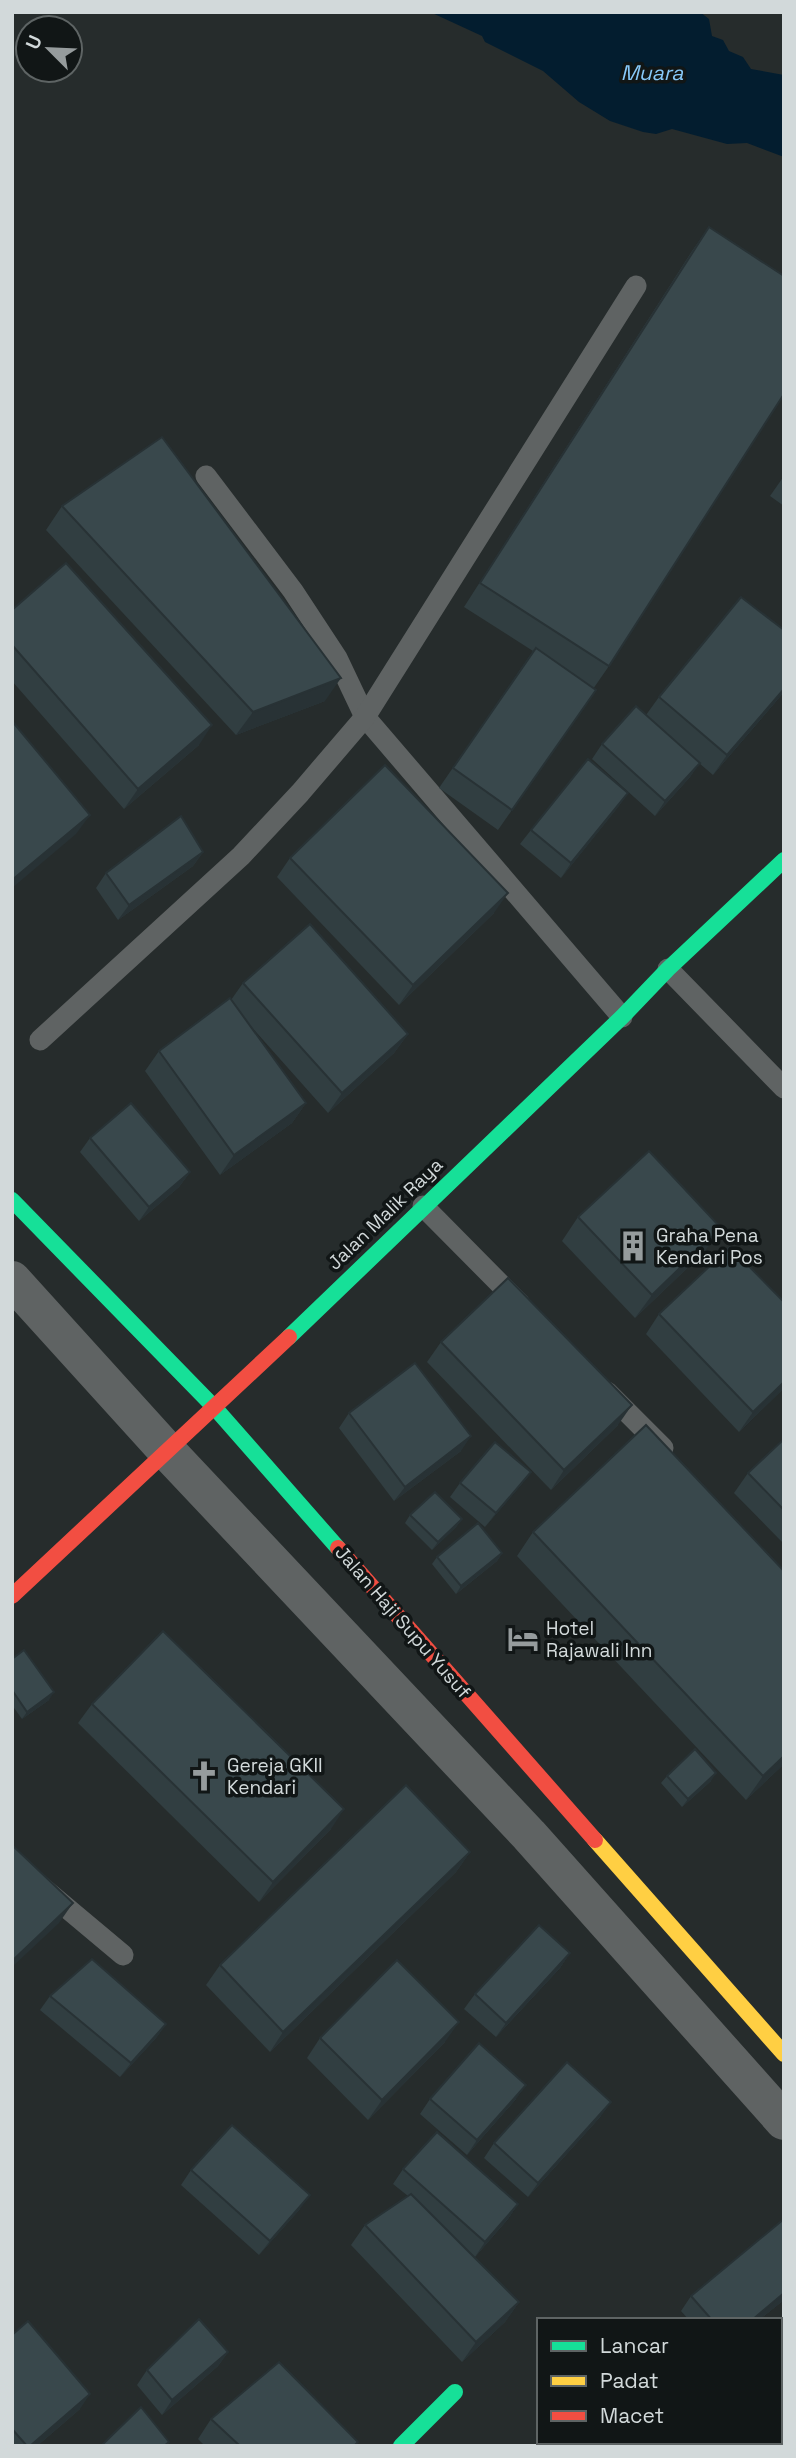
<svg xmlns="http://www.w3.org/2000/svg" width="796" height="2458" font-family="'Space Grotesk',sans-serif">
<style>
.water{fill:#031d2f}
.lines{fill:none;stroke-linecap:round;stroke-linejoin:round}
.lane{stroke:#5f6363;stroke-width:21}
.street{stroke:#5f6363;stroke-width:38}
.fast{stroke:#16e098;stroke-width:16}
.slow{stroke:#ffcf43;stroke-width:16}
.jam{stroke:#f24e42;stroke-width:16}
.wall{fill:#313e41}
.shaded-wall{fill:#283235}
.building{fill:#39484c;stroke:#283235;stroke-width:2}
.labels{text-anchor:middle;dominant-baseline:central;stroke-width:7;stroke-linejoin:round;paint-order:stroke}
.street-label{font-size:19px;fill:#d2d9da;stroke:#111616}
.poi-label{font-size:19px;fill:#d2d9da;stroke:#111616;text-anchor:start}
.water-label{font-size:21px;font-style:italic;fill:#87c8f8;stroke:#111616}
</style>
<rect width="100%" height="100%" fill="#262c2c"/>
<!-- water -->
<path class="water" d="M430,12H700L709,19L712,36L723,40L729,51L743,57L751,69L784,75V157L747,143L727,144L672,129L656,134L643,132L610,121L579,102L543,71L485,42L482,36Z"/>
<g class="lines">
<!-- lane -->
<g class="lane">
<path d="M206,476L293,591L337,658L365,717L622,1017"/>
<path d="M668,969L784,1088"/>
<path d="M40,1040L241,856L300,793L365,717L636,286"/>
<path d="M423,1206L520,1304"/>
<path d="M607,1392L663,1448"/>
<path d="M12,1862L123,1955"/>
</g>
<!-- street -->
<path class="street" d="M12,1280L167,1451L529,1835L784,2121"/>
<!-- fast -->
<g class="fast">
<path d="M12,1200L215,1408L338,1548"/>
<path d="M289,1337L622,1017L668,969L784,860"/>
<path d="M401,2446L455,2392"/>
</g>
<!-- slow -->
<path class="slow" d="M595,1840L784,2054"/>
<!-- jam -->
<g class="jam">
<path d="M338,1548L595,1840"/>
<path d="M12,1596L289,1337"/>
</g>
</g>
<!-- wall -->
<g class="wall">
<path d="M709,227L609,666L593,689L596,690L498,830L439,788L533,651L464,607L692,251Z"/>
<path d="M784,476V506L770,496Z"/>
<path d="M62,506L325,701L236,735L46,530Z"/>
<path d="M12,610L199,745L124,809L12,681Z"/>
<path d="M784,630V692L713,775L699,763L690,777L655,816L592,759L602,744L646,715L659,697Z"/>
<path d="M628,793L618,807L561,878L520,844L531,830Z"/>
<path d="M203,852L193,866L118,920L96,888L106,873Z"/>
<path d="M290,858L494,913L399,1005L277,877Z"/>
<path d="M243,983L408,1034L394,1053L328,1113L248,1023L306,1103L292,1123L220,1175L145,1071L159,1051L231,1000Z"/>
<path d="M90,1138L190,1172L179,1187L139,1221L80,1152Z"/>
<path d="M578,1217L705,1251L635,1318L562,1241Z"/>
<path d="M784,1302V1388L739,1432L646,1334L659,1314Z"/>
<path d="M441,1342L618,1425L551,1490L427,1362Z"/>
<path d="M349,1413L461,1451L394,1501L339,1428Z"/>
<path d="M784,1439V1544L734,1493L748,1473Z"/>
<path d="M531,1472L520,1486L485,1527L450,1497L460,1483Z"/>
<path d="M410,1515L462,1519L456,1527L432,1550L405,1523Z"/>
<path d="M533,1532L784,1571V1764L746,1800L517,1556Z"/>
<path d="M502,1553L497,1561L456,1594L432,1564L437,1557Z"/>
<path d="M12,1659L49,1700L22,1719L12,1705Z"/>
<path d="M92,1704L331,1829L259,1902L78,1723Z"/>
<path d="M667,1776L711,1781L682,1807L661,1783Z"/>
<path d="M470,1852L456,1872L270,2052L206,1985L220,1965Z"/>
<path d="M570,1953L560,1968L496,2037L464,2009L475,1994Z"/>
<path d="M50,1996L166,2024L156,2038L120,2077L40,2010Z"/>
<path d="M320,2038L445,2042L368,2120L307,2058Z"/>
<path d="M430,2099H516L467,2155L420,2114Z"/>
<path d="M601,2116L528,2197L484,2158L494,2143Z"/>
<path d="M403,2169L518,2204L508,2219L475,2257L459,2242L519,2302L505,2322L462,2362L351,2245L365,2225L408,2196L393,2184Z"/>
<path d="M191,2170L300,2209L259,2255L181,2185Z"/>
<path d="M784,2219V2300L759,2320H689L681,2311L691,2296Z"/>
<path d="M12,2335L80,2409L37,2446H12Z"/>
<path d="M228,2352L218,2366L162,2415L137,2385L147,2370Z"/>
<path d="M211,2419L355,2446H205L198,2439Z"/>
</g>
<!-- shaded-wall -->
<g class="shaded-wall">
<path d="M341,678L325,701L236,735L253,712Z"/>
<path d="M784,689V692L713,775L727,755Z"/>
<path d="M212,725L199,745L124,809L138,789Z"/>
<path d="M700,763L690,777L655,816L665,801Z"/>
<path d="M628,793L618,807L561,878L571,863Z"/>
<path d="M90,815L76,834L12,888V880Z"/>
<path d="M203,852L193,866L118,920L129,905Z"/>
<path d="M508,893L494,913L399,1005L413,985Z"/>
<path d="M408,1034L394,1053L328,1113L342,1093Z"/>
<path d="M306,1103L292,1123L220,1175L234,1155Z"/>
<path d="M190,1172L179,1187L139,1221L149,1207Z"/>
<path d="M721,1228L705,1251L635,1318L652,1295Z"/>
<path d="M784,1382V1388L739,1432L753,1412Z"/>
<path d="M632,1405L618,1425L551,1490L564,1470Z"/>
<path d="M471,1436L461,1451L394,1501L405,1487Z"/>
<path d="M531,1472L520,1486L485,1527L496,1513Z"/>
<path d="M462,1519L456,1527L432,1550L438,1542Z"/>
<path d="M502,1553L497,1561L456,1594L461,1586Z"/>
<path d="M54,1692L49,1700L22,1719L27,1712Z"/>
<path d="M784,1756V1764L746,1800L763,1776Z"/>
<path d="M716,1773L711,1781L682,1807L688,1799Z"/>
<path d="M344,1809L331,1829L259,1902L273,1882Z"/>
<path d="M470,1852L456,1872L270,2052L283,2032Z"/>
<path d="M73,1903L59,1923L12,1967V1961Z"/>
<path d="M570,1953L560,1968L496,2037L506,2023Z"/>
<path d="M459,2022L445,2042L368,2120L382,2100Z"/>
<path d="M166,2024L156,2038L120,2077L131,2063Z"/>
<path d="M526,2085L516,2099L467,2155L477,2140Z"/>
<path d="M611,2102L601,2116L528,2197L538,2183Z"/>
<path d="M310,2195L300,2209L259,2255L270,2241Z"/>
<path d="M518,2204L508,2219L475,2257L485,2242Z"/>
<path d="M784,2293V2300L759,2320H752Z"/>
<path d="M519,2302L505,2322L462,2362L476,2342Z"/>
<path d="M228,2352L218,2366L162,2415L172,2400Z"/>
<path d="M784,2373V2379L780,2382V2376Z"/>
<path d="M90,2394L80,2409L37,2446H30Z"/>
</g>
<!-- building -->
<g class="building">
<path d="M709,227L784,276V394L609,666L480,583Z"/>
<path d="M162,437L341,678L253,712L62,506Z"/>
<path d="M66,563L212,725L138,789L12,645V610Z"/>
<path d="M741,597L784,630V689L727,755L659,697Z"/>
<path d="M536,648L596,690L512,810L453,768Z"/>
<path d="M636,706L700,763L665,801L602,744Z"/>
<path d="M12,721L90,815L12,880Z"/>
<path d="M588,759L628,793L571,863L531,830Z"/>
<path d="M385,765L508,893L413,985L290,858Z"/>
<path d="M181,816L203,852L129,905L106,873Z"/>
<path d="M310,924L408,1034L342,1093L243,983Z"/>
<path d="M230,998L306,1103L234,1155L159,1051Z"/>
<path d="M131,1103L190,1172L149,1207L90,1138Z"/>
<path d="M649,1151L721,1228L652,1295L578,1217Z"/>
<path d="M730,1247L784,1302V1382L753,1412L659,1314Z"/>
<path d="M508,1278L632,1405L564,1470L441,1342Z"/>
<path d="M415,1363L471,1436L405,1487L349,1413Z"/>
<path d="M646,1425L784,1571V1756L763,1776L533,1532Z"/>
<path d="M784,1439V1510L748,1473Z"/>
<path d="M495,1442L531,1472L496,1513L460,1483Z"/>
<path d="M435,1492L462,1519L438,1542L410,1515Z"/>
<path d="M478,1523L502,1553L461,1586L437,1557Z"/>
<path d="M163,1631L344,1809L273,1882L92,1704Z"/>
<path d="M24,1650L54,1692L27,1712L12,1690V1659Z"/>
<path d="M695,1749L716,1773L688,1799L667,1776Z"/>
<path d="M406,1785L470,1852L283,2032L220,1965Z"/>
<path d="M12,1845L73,1903L12,1961Z"/>
<path d="M539,1925L570,1953L506,2023L475,1994Z"/>
<path d="M92,1959L166,2024L131,2063L50,1996Z"/>
<path d="M397,1960L459,2022L382,2100L320,2038Z"/>
<path d="M479,2043L526,2085L477,2140L430,2099Z"/>
<path d="M567,2062L611,2102L538,2183L494,2143Z"/>
<path d="M232,2125L310,2195L270,2241L191,2170Z"/>
<path d="M437,2132L518,2204L485,2242L403,2169Z"/>
<path d="M411,2194L519,2302L476,2342L365,2225Z"/>
<path d="M784,2219V2293L752,2320H712L691,2296Z"/>
<path d="M199,2319L228,2352L172,2400L147,2370Z"/>
<path d="M784,2320V2373L780,2376V2323Z"/>
<path d="M28,2321L90,2394L30,2446H27L12,2429V2335Z"/>
<path d="M279,2362L358,2442L354,2446H240L211,2419Z"/>
<path d="M141,2407L169,2442L164,2446H101Z"/>
</g>
<!-- icons -->
<defs>
<g id="building-bare" transform="scale(2.415)"><path d="M-4-6H4V6H1V3H-1V6H-4ZM-2.5-4.3h1.7v1.8h-1.7ZM.8-4.3h1.7v1.8H.8ZM-2.5-1h1.7V.8h-1.7ZM.8-1h1.7V.8H.8Z" fill="#969c9d" stroke="#111616" stroke-width="2.5" paint-order="stroke"/></g>
<g id="hotel-bare" transform="scale(2.415)"><path d="M-6-4.5h1.5V1H6V5H4.5V3h-9V5H-6ZM-4 0a1.8 1.8 0 1 1 3.6 0ZM.5 0V-2.5h3Q6-2.5 6 0Z" fill="#969c9d" stroke="#111616" stroke-width="2.5" paint-order="stroke"/></g>
<g id="church-bare" transform="scale(2.415)"><path d="M-1.2-6h2.4v3.5h3.3v2.4h-3.3V6h-2.4V-.1h-3.3v-2.4h3.3Z" fill="#969c9d" stroke="#111616" stroke-width="2.5" paint-order="stroke"/></g>
</defs>
<g fill-rule="evenodd">
<use href="#building-bare" x="633" y="1246"/>
<use href="#hotel-bare" x="523" y="1639"/>
<use href="#church-bare" x="204" y="1776"/>
</g>
<g class="labels">
<!-- street labels -->
<g class="street-label">
<text transform="translate(385 1214) rotate(-44)">Jalan Malik Raya</text>
<text transform="translate(403 1622) rotate(49)">Jalan Haji Supu Yusuf</text>
</g>
<!-- poi labels -->
<g class="poi-label">
<text x="656" y="1235">Graha Pena<tspan x="656" dy="22">Kendari Pos</tspan></text>
<text x="546" y="1628">Hotel<tspan x="546" dy="22">Rajawali Inn</tspan></text>
<text x="227" y="1765">Gereja GKII<tspan x="227" dy="22">Kendari</tspan></text>
</g>
<!-- water labels -->
<g class="water-label">
<text x="652" y="72">Muara</text>
</g>
</g>
<!-- border -->
<rect width="796" height="2458" fill="none" stroke="#d2d9da" stroke-width="28"/>
<!-- legend -->
<rect x="537" y="2318" width="245" height="126" fill="#111616" stroke="#5e6464" stroke-width="2"/>
<rect x="551" y="2341" width="35" height="10" fill="#16e098" stroke="#5e6464" stroke-width="2"/>
<text x="600" y="2353" font-size="21" fill="#d2d9da">Lancar</text>
<rect x="551" y="2376" width="35" height="10" fill="#ffcf43" stroke="#5e6464" stroke-width="2"/>
<text x="600" y="2388" font-size="21" fill="#d2d9da">Padat</text>
<rect x="551" y="2411" width="35" height="10" fill="#f24e42" stroke="#5e6464" stroke-width="2"/>
<text x="600" y="2423" font-size="21" fill="#d2d9da">Macet</text>
<!-- north arrow -->
<g transform="translate(49 49) rotate(294)"><circle r="33" fill="#111616" stroke="#5e6464" stroke-width="2"/>
<path d="M0-5L12 26L0 18L-12 26Z" fill="#969c9d"/>
<text y="-10" font-size="19" font-weight="bold" text-anchor="middle" fill="#d2d9da">U</text>
</g>
</svg>
